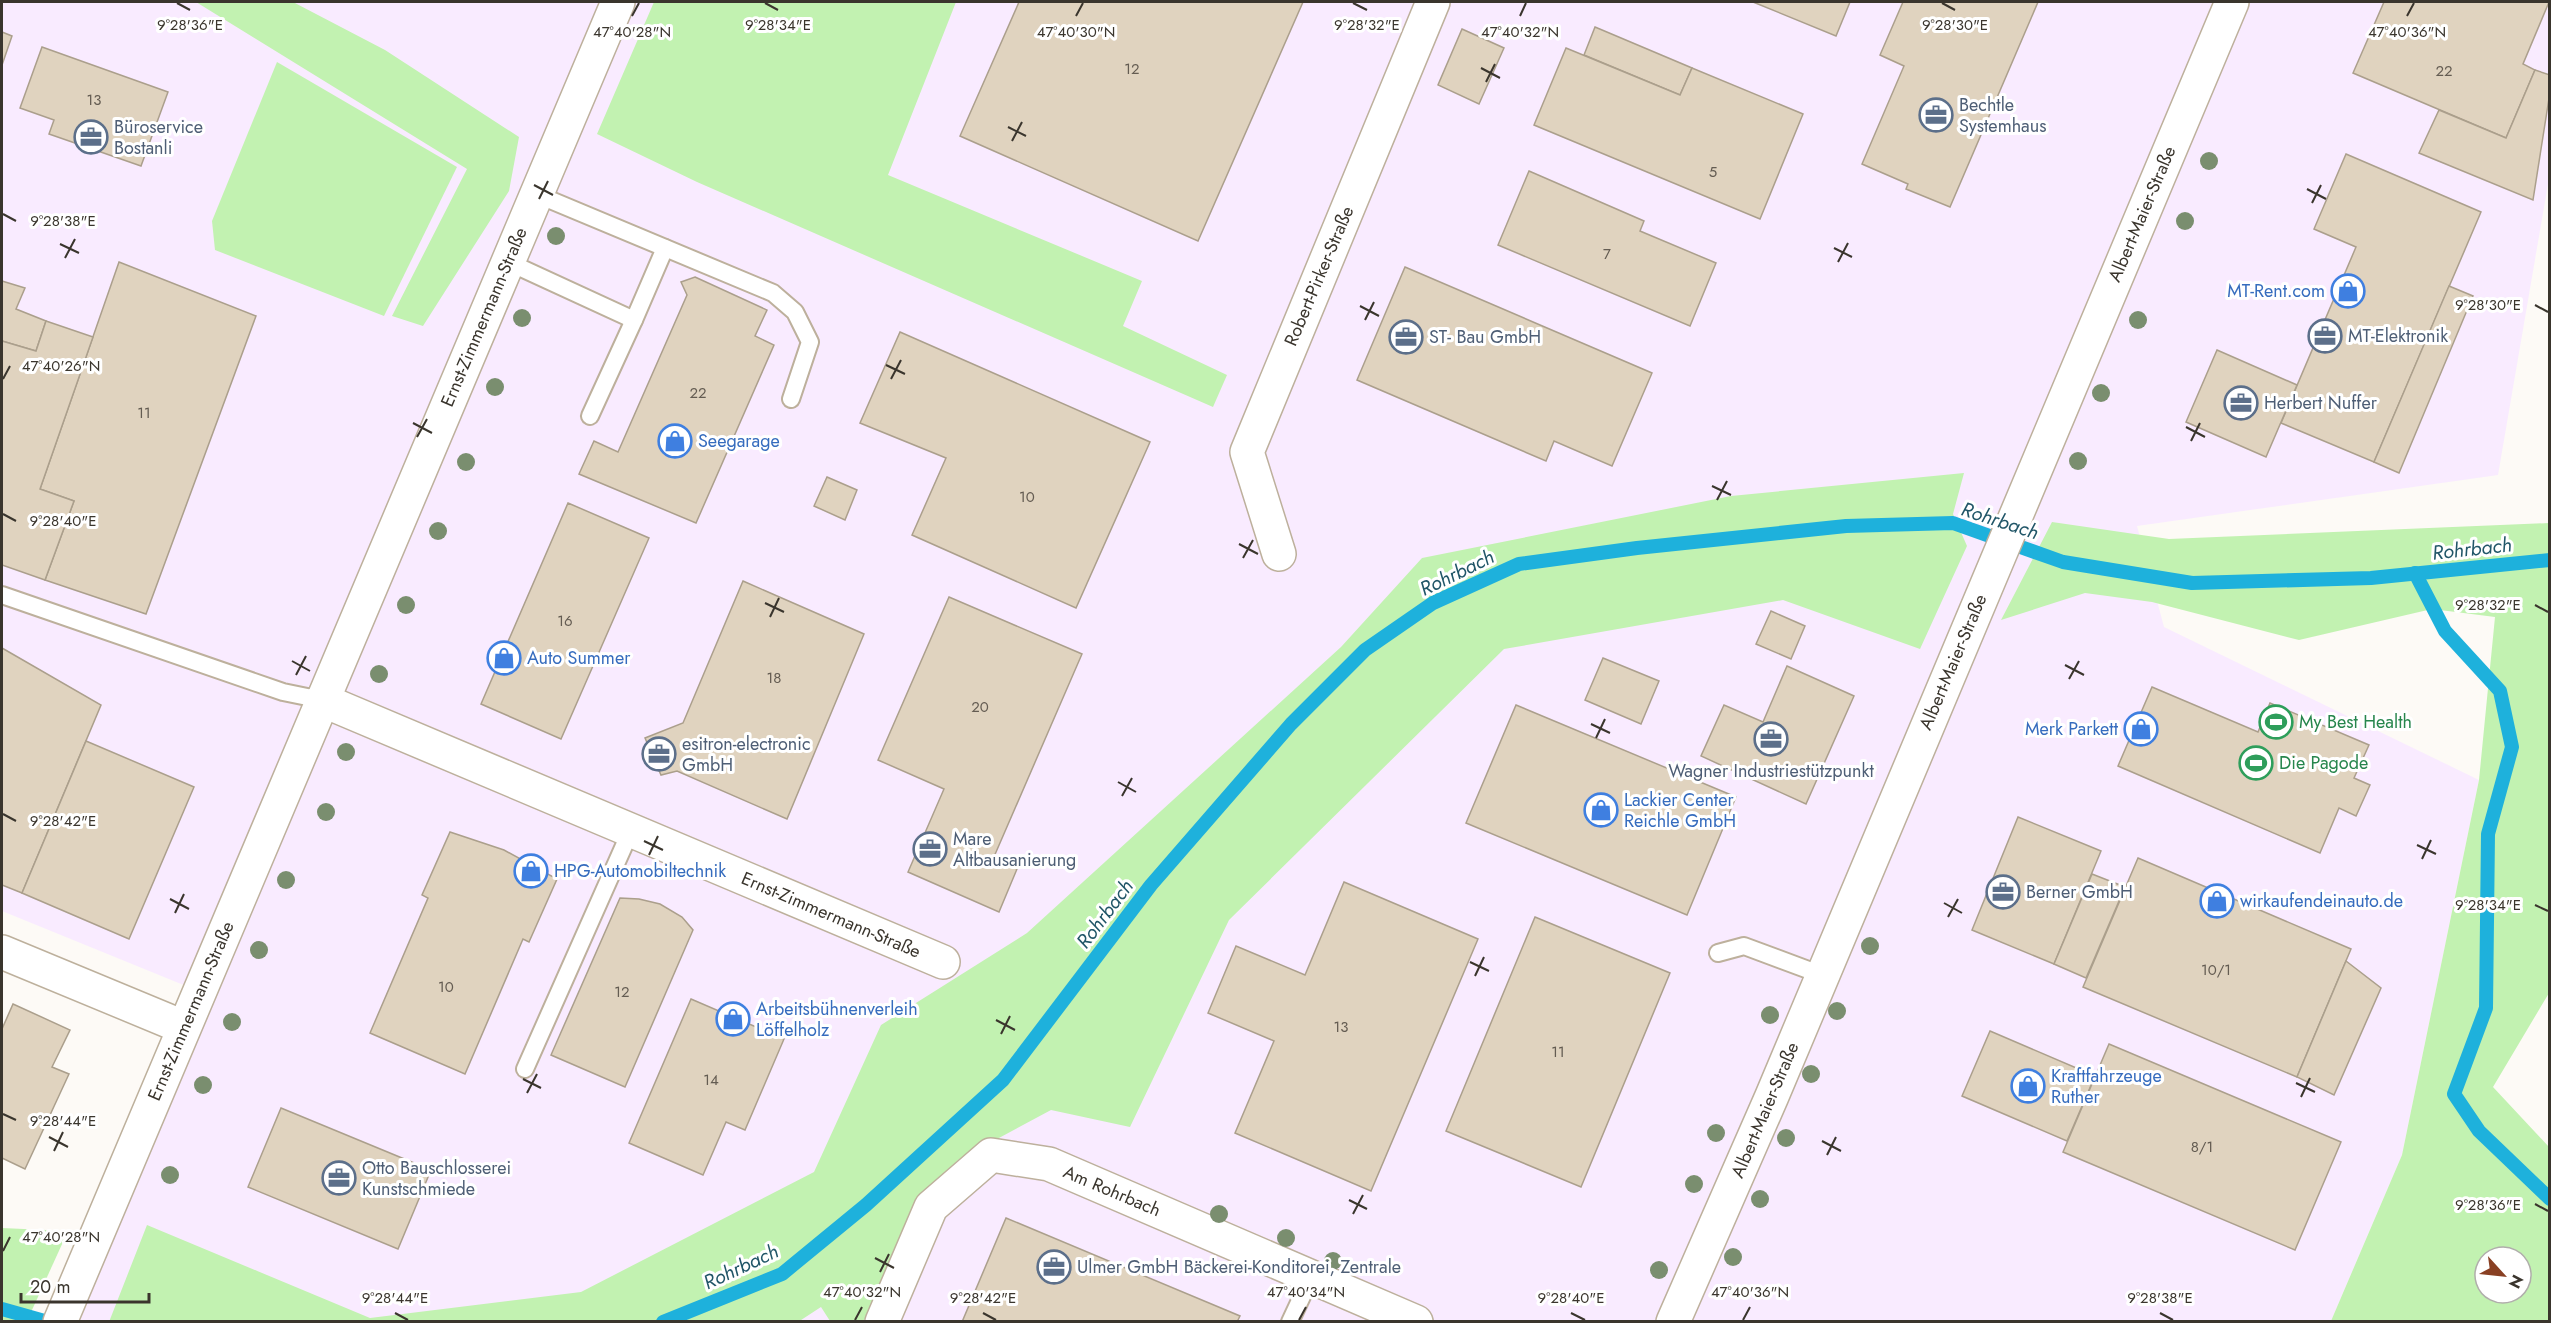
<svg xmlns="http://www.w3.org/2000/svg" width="2551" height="1323" font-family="Jost,sans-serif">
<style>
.commercial{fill:#f9ebff}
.green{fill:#c2f2b1;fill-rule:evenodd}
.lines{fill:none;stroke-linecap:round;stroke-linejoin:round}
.stream{stroke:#1eb1dc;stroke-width:14}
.building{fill:#e0d3bf;stroke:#ab9f8c;stroke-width:1.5}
.service-casing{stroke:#bdb09c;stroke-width:20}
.minor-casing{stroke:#bdb09c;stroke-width:36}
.service{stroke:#fff;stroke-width:16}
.minor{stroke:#fff;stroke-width:33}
.tree{fill:#7a8e6f}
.ticks{fill:none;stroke:#3a352d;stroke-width:2}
.labels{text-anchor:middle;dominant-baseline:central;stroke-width:6;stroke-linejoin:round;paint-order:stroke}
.number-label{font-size:15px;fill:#645c52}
.service-label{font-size:18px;fill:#4e5e75;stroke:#fff;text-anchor:start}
.street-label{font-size:18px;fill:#3a352d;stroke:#fff}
.shop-label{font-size:18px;fill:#366cbe;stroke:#fff;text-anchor:start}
.leisure-label{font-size:18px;fill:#27864d;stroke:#fff;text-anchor:start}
.water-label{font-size:20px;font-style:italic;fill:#215668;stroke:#fff}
.ticks-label{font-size:15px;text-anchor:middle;fill:#3a352d;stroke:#fff;stroke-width:6;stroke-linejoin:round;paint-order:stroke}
</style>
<rect width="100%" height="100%" fill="#fdfaf6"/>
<!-- commercial -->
<path class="commercial" d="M2,2H2549V178L2498,475L2137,526L2164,627L2479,780L2402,1155L2331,1321H79L186,986L2,911Z"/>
<!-- green -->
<g class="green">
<path d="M196,2H293L385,50L519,137L509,191L423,326L392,316L467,169Z"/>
<path d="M654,2H956L888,175L1142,281L1123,326L1227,375L1213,407L697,182L597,134Z"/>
<path d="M277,62L457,167L384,316L215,250L212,221Z"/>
<path d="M1964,473L1953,514L1967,546L1920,649L1783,600L1504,649L1229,920L1130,1127L1051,1110L958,1160L919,1197L864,1321H830L821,1307L798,1322H109L147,1225L370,1318L581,1292L814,1172L881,1025L1027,933L1341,647L1422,558L1731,496Z"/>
<path d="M2052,522L2169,539L2549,523V993L2493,1087L2549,1147V1321H2331L2402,1155L2479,780L2495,617L2432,609L2299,640L2152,602L2085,593L2001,620ZM2485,1257H2521V1293H2485Z"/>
<path d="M2,1228L68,1231L27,1321H2Z"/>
</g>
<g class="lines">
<!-- stream -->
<g class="stream">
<path d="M2415,573L2445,631L2500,691L2512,747L2488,834L2486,1008L2454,1094L2479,1131L2550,1199"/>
<path d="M2,1309L48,1322"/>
<path d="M663,1322L782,1274L866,1205L1003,1080L1151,885L1291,724L1365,650L1433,603L1519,564L1637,548L1846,526L1953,523L2063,562L2192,583L2371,578L2550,560"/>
</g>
</g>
<!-- building -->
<g class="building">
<path d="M1019,2H1303L1198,241L960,136Z"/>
<path d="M1753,2H1850L1836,36Z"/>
<path d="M1903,2H2038L1950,207L1906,189L1908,184L1862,164L1904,66L1880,55Z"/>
<path d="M2384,2H2549L2523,64L2535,70L2506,138L2353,73Z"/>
<path d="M1595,27L1692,68L1680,95L1584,55Z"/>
<path d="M1462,29L1504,48L1479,104L1438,85Z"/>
<path d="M2,32L12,36L2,65Z"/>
<path d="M42,47L168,92L141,166L49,134L54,120L20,108Z"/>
<path d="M1566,48L1680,95L1692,68L1803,114L1760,219L1534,125Z"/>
<path d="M2535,70L2550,75V92L2533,200L2419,153L2439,110L2506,138Z"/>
<path d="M2346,154L2481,212L2374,462L2281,423L2356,247L2314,229Z"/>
<path d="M1529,171L1644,221L1640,231L1716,263L1690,326L1498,245Z"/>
<path d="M119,262L256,316L146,614L45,580L74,501L40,489Z"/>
<path d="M1405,267L1652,373L1612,466L1554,441L1546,461L1357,380Z"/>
<path d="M695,277L767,310L755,336L774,345L696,523L579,474L594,441L618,452L687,295L681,282Z"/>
<path d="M2,281L25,288L16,309L46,321L36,351L2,341Z"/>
<path d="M2449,286L2473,296L2399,473L2374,462Z"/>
<path d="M46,321L93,337L40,489L74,501L45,580L2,565V341L36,351Z"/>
<path d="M900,332L1150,442L1076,608L912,535L946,458L860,423Z"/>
<path d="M2217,350L2297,385L2266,457L2186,422Z"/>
<path d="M827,477L857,490L845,520L814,506Z"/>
<path d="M568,503L649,538L561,739L481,704Z"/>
<path d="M743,581L864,634L787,819L677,771L661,775L645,738L683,723Z"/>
<path d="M949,597L1082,654L993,859L1017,869L999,912L908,872L944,789L878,760Z"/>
<path d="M1771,611L1805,626L1791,659L1756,644Z"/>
<path d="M2,648L101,705L22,893L2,885Z"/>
<path d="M1603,658L1659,681L1641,724L1585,700Z"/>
<path d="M1787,666L1854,696L1806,804L1701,756L1724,705L1763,722Z"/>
<path d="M2152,687L2258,732L2270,703L2369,745L2354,778L2370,785L2356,816L2339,808L2320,853L2118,766Z"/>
<path d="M1516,705L1736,797L1687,915L1466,823Z"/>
<path d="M86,741L194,787L129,939L22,893Z"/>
<path d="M2018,817L2101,851L2054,964L1972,930Z"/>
<path d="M450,832L504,850L557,879L529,942L523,939L465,1074L370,1033L428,898L422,895Z"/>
<path d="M2138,858L2351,949L2297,1077L2083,987Z"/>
<path d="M2092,874L2125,887L2086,978L2054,964Z"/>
<path d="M1344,882L1478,939L1371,1191L1235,1133L1274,1041L1208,1013L1236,946L1305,975Z"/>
<path d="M620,898L639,899L660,904L682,917L693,930L625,1087L551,1055Z"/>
<path d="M1535,917L1670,973L1581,1187L1446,1131Z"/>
<path d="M2346,961L2381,988L2334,1095L2297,1077Z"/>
<path d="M691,999L784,1039L745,1130L726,1122L703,1175L629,1143Z"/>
<path d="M13,1004L70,1030L52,1067L69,1074L25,1169L2,1158V1029Z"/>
<path d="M1990,1031L2095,1076L2067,1141L1962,1096Z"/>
<path d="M2109,1044L2341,1142L2295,1250L2063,1152Z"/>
<path d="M281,1108L431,1170L398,1249L248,1187Z"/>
<path d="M1006,1218L1240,1316L1237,1322H962Z"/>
</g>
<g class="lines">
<!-- service casing -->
<g class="service-casing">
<g id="service">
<path d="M536,194L773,293L795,312L810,342L791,399"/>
<path d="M508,262L634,320L665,248"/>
<path d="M590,416L634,320"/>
<path d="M2,595L283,692L322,700"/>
<path d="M1718,953L1744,946L1822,975"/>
<path d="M525,1069L631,830"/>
<path d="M1290,1322L1311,1277"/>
</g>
</g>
<!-- minor casing -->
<g class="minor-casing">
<g id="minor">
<path d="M1279,554L1247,452L1433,2"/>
<path d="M322,700L943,962"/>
<path d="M2,952L183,1027"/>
<path d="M60,1322L618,2"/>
<path d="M882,1322L931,1207L991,1155L1049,1164L1416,1322"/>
<path d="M1673,1322L1772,1096L2232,2"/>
</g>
</g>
<!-- service -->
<use href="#service" class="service"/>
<!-- minor -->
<use href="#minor" class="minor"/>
</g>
<!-- trees -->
<g class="tree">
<circle cx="2209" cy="161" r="9"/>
<circle cx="2185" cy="221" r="9"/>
<circle cx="556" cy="236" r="9"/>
<circle cx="522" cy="318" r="9"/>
<circle cx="2138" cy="320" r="9"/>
<circle cx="495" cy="387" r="9"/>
<circle cx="2101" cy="393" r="9"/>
<circle cx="2078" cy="461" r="9"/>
<circle cx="466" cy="462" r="9"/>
<circle cx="438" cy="531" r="9"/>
<circle cx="406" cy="605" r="9"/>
<circle cx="379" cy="674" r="9"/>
<circle cx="346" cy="752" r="9"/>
<circle cx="326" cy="812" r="9"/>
<circle cx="286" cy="880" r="9"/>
<circle cx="1870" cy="946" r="9"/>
<circle cx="259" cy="950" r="9"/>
<circle cx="1837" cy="1011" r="9"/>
<circle cx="1770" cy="1015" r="9"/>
<circle cx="232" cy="1022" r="9"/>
<circle cx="1811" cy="1074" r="9"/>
<circle cx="203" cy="1085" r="9"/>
<circle cx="1716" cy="1133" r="9"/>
<circle cx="1786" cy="1138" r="9"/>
<circle cx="170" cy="1175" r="9"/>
<circle cx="1694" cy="1184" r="9"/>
<circle cx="1760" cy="1199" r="9"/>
<circle cx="1219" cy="1214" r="9"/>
<circle cx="1286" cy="1238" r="9"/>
<circle cx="1733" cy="1257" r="9"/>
<circle cx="1333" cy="1261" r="9"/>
<circle cx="1659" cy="1270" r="9"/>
</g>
<!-- ticks -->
<path class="ticks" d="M177,3L190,10M765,3L778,10M1353,3L1367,10M1942,3L1955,10M632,16L639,3M1076,16L1083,3M1520,16L1526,3M2407,16L2414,3M1481,68L1500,78M1486,82L1495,64M1008,127L1026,136M1012,141L1022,122M534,185L553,195M2307,189L2326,199M539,199L548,181M2312,203L2321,185M3,214L16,221M60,244L79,253M1834,248L1852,257M65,258L75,239M1838,262L1848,243M2535,305L2548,312M1360,306L1379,316M1365,320L1374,302M886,365L905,374M3,379L10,366M891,379L901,360M413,423L432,433M2186,427L2205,437M417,437L427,419M2191,441L2200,423M1712,486L1731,495M1717,500L1727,481M3,514L16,521M1239,544L1258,554M1243,558L1253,540M765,603L784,612M2535,605L2548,612M770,617L779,598M292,661L310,671M2065,665L2084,675M296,675L306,656M2069,679L2079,661M1591,724L1610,733M1596,738L1605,719M1118,782L1136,792M1122,796L1132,778M3,814L16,821M644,841L663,850M2417,845L2436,854M649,855L658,836M2422,859L2431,840M170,899L189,909M1944,903L1962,913M2535,905L2548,911M175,913L184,894M1948,917L1958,899M1470,962L1489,971M1475,976L1484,957M996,1020L1015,1030M1001,1034L1010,1016M523,1079L541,1088M2296,1083L2315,1092M527,1093L537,1074M2301,1097L2310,1078M3,1114L16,1120M49,1137L68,1147M1822,1141L1841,1151M54,1151L63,1132M1827,1155L1836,1137M1349,1200L1367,1209M2535,1204L2548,1211M1353,1214L1363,1195M3,1251L10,1237M875,1258L894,1268M880,1272L889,1254M395,1313L408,1320M983,1313L996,1320M1571,1313L1585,1320M2160,1313L2173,1320M855,1320L862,1307M1299,1320L1306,1307M1743,1320L1750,1307"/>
<!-- icons -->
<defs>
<g id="office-ring" transform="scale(1.725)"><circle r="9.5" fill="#fff" stroke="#5c6f8a" stroke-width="1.5"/><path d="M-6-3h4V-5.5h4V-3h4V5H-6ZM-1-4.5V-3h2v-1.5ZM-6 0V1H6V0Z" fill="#5c6f8a"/></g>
<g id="shop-ring" transform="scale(1.725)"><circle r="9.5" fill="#fff" stroke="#3f7fe0" stroke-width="1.5"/><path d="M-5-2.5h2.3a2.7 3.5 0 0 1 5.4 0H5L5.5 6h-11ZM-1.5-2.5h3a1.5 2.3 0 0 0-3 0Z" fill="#3f7fe0"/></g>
<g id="stadium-ring" transform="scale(1.725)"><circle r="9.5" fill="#fff" stroke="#2e9e5b" stroke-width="1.5"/><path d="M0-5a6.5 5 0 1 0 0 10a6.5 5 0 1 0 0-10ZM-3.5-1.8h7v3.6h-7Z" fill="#2e9e5b"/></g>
</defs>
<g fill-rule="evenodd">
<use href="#office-ring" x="1936" y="115"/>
<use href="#office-ring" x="91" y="137"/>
<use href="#shop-ring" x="2348" y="291"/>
<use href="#office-ring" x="2325" y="336"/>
<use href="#office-ring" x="1406" y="337"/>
<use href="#office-ring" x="2241" y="403"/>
<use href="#shop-ring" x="675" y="441"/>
<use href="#shop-ring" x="504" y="658"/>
<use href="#stadium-ring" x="2276" y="722"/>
<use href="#shop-ring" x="2141" y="729"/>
<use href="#office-ring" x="1771" y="739"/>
<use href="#office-ring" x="659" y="754"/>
<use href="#stadium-ring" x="2256" y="763"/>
<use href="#shop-ring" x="1601" y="810"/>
<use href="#office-ring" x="930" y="849"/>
<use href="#shop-ring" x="531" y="871"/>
<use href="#office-ring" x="2003" y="892"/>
<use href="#shop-ring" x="2217" y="901"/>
<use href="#shop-ring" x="733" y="1019"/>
<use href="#shop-ring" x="2028" y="1086"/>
<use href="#office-ring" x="339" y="1178"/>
<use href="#office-ring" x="1054" y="1267"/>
</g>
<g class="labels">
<!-- number labels -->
<g class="number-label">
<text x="1132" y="69">12</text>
<text x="2444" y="71">22</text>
<text x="94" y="100">13</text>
<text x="1713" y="172">5</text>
<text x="1607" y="254">7</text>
<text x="698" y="393">22</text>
<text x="144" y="413">11</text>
<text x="1027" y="497">10</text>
<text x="565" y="621">16</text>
<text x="774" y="678">18</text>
<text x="980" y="707">20</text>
<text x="2216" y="970">10/1</text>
<text x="446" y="987">10</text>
<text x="622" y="992">12</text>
<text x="1341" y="1027">13</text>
<text x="1558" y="1052">11</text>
<text x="711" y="1080">14</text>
<text x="2202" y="1147">8/1</text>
</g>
<!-- service labels -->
<g class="service-label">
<text x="1959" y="105">Bechtle<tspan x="1959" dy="21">Systemhaus</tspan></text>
<text x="114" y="127">Büroservice<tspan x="114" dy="21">Bostanli</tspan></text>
<text x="2348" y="336">MT-Elektronik</text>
<text x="1429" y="337">ST- Bau GmbH</text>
<text x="2264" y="403">Herbert Nuffer</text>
<text x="682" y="744">esitron-electronic<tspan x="682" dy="21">GmbH</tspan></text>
<text x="1771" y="771" text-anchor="middle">Wagner Industriestützpunkt</text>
<text x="953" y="839">Mare<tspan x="953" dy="21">Altbausanierung</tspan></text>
<text x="2026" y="892">Berner GmbH</text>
<text x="362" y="1168">Otto Bauschlosserei<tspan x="362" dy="21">Kunstschmiede</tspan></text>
<text x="1077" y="1267">Ulmer GmbH Bäckerei-Konditorei, Zentrale</text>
</g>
<!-- street labels -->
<g class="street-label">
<text transform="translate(2142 214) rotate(-67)">Albert-Maier-Straße</text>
<text transform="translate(1319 276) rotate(-67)">Robert-Pirker-Straße</text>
<text transform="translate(484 317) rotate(-67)">Ernst-Zimmermann-Straße</text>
<text transform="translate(1953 662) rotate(-67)">Albert-Maier-Straße</text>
<text transform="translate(831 915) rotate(23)">Ernst-Zimmermann-Straße</text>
<text transform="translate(191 1011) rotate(-67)">Ernst-Zimmermann-Straße</text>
<text transform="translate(1765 1110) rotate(-67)">Albert-Maier-Straße</text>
<text transform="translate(1112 1191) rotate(23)">Am Rohrbach</text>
</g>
<!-- shop labels -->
<g class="shop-label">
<text x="2325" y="291" text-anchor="end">MT-Rent.com</text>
<text x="698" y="441">Seegarage</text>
<text x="527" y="658">Auto Summer</text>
<text x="2118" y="729" text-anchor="end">Merk Parkett</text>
<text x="1624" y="800">Lackier Center<tspan x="1624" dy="21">Reichle GmbH</tspan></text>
<text x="554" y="871">HPG-Automobiltechnik</text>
<text x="2240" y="901">wirkaufendeinauto.de</text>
<text x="756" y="1009">Arbeitsbühnenverleih<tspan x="756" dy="21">Löffelholz</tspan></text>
<text x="2051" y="1076">Kraftfahrzeuge<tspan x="2051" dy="21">Ruther</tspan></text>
</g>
<!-- leisure labels -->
<g class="leisure-label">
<text x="2299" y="722">My Best Health</text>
<text x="2279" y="763">Die Pagode</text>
</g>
<!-- water labels -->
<g class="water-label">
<text transform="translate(2000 521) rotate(18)">Rohrbach</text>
<text transform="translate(2472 549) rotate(-6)">Rohrbach</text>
<text transform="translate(1457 573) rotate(-26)">Rohrbach</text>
<text transform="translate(1105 914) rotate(-53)">Rohrbach</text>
<text transform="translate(741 1267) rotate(-25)">Rohrbach</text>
</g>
</g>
<g class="ticks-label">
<text x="190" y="30">9°28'36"E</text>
<text x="778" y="30">9°28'34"E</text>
<text x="1367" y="30">9°28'32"E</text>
<text x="1955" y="30">9°28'30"E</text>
<text x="632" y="37">47°40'28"N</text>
<text x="1076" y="37">47°40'30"N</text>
<text x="1520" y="37">47°40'32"N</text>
<text x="2407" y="37">47°40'36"N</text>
<text x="63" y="226">9°28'38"E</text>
<text x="2488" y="310">9°28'30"E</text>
<text x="61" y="371">47°40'26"N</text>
<text x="63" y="526">9°28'40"E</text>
<text x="2488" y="610">9°28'32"E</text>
<text x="63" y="826">9°28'42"E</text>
<text x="2488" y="910">9°28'34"E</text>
<text x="63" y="1126">9°28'44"E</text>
<text x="2488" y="1210">9°28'36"E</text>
<text x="61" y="1242">47°40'28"N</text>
<text x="862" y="1297">47°40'32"N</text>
<text x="1306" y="1297">47°40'34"N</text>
<text x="1750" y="1297">47°40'36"N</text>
<text x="1571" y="1303">9°28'40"E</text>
<text x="395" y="1303">9°28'44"E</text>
<text x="983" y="1303">9°28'42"E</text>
<text x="2160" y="1303">9°28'38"E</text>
</g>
<!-- border -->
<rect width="2551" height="1323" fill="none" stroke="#3a352d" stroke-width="6"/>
<!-- north arrow -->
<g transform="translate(2503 1275) rotate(117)"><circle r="28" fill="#ffffff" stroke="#b0aeab" stroke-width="1.5"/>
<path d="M0-4.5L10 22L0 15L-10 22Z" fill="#894023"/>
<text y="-9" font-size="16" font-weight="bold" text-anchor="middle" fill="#3a352d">N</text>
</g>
<!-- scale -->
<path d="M21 1293v9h128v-9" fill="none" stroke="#3a352d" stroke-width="3"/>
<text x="30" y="1293" font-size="18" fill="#3a352d" stroke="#ffffff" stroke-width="4.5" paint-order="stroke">20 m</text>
</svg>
